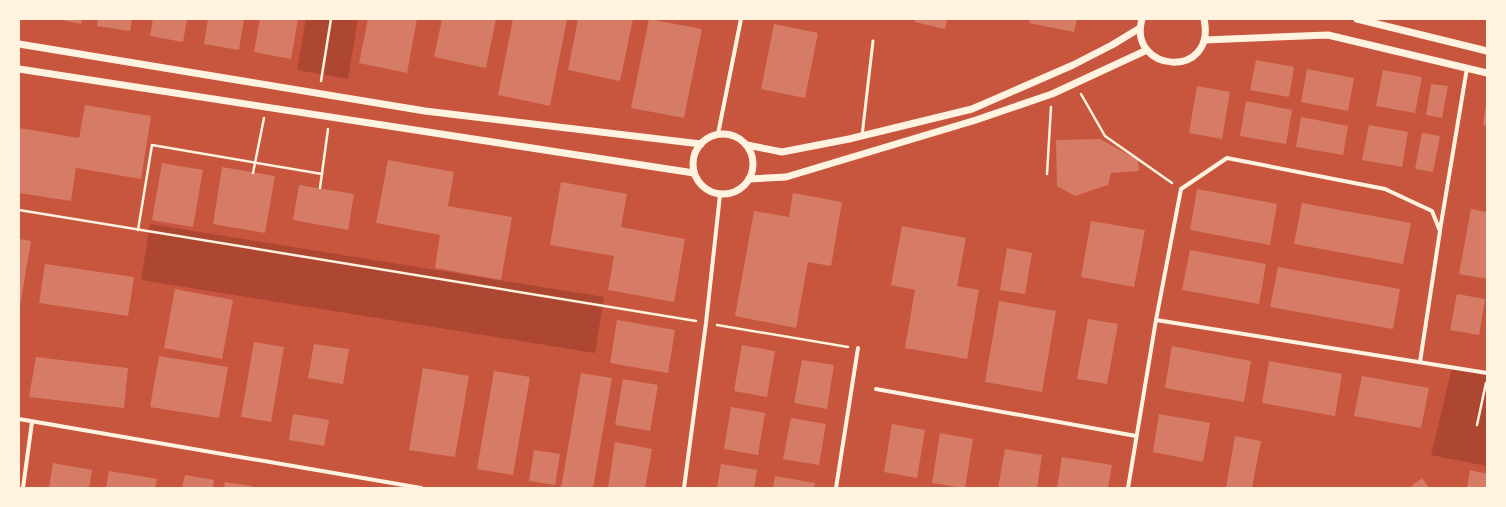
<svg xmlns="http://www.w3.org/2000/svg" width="1506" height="507" font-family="Ubuntu,sans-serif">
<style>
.green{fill:#ae4732}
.building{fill:#d67c66}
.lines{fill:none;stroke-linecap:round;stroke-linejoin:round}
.path{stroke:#fff3e0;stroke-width:2.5}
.service{stroke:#fff3e0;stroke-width:3}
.minor{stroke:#fff3e0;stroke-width:4}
.tertiary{stroke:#fff3e0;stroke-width:7}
</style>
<rect width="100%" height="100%" fill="#c8553d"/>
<!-- green -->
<g class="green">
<path d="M306,19H358L348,79L297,70Z"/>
<path d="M150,224L604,297L595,353L141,280Z"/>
<path d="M1452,368L1487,373V466L1431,455Z"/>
</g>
<!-- building -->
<g class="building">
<path d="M57,19H82L81,24Z"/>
<path d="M98,19H132L130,31L97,26Z"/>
<path d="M153,19H187L183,42L150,36Z"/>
<path d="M208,19H244L239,50L204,44Z"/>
<path d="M260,19H298L291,59L254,52Z"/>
<path d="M368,19H417L407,73L359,63Z"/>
<path d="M442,19H496L486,68L434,57Z"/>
<path d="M513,19H567L550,106L498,95Z"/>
<path d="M578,19H633L620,81L568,70Z"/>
<path d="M649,19L702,29L684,118L631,108Z"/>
<path d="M915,19H947L945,29L915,22Z"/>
<path d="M1030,19H1077L1074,32L1029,23Z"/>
<path d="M774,24L818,33L805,98L761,89Z"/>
<path d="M1256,60L1294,67L1289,97L1250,90Z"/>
<path d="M1307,69L1354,78L1348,111L1301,102Z"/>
<path d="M1383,70L1422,77L1415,113L1376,106Z"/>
<path d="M1431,84L1448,86L1442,118L1426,115Z"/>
<path d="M1197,86L1230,92L1222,139L1189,133Z"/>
<path d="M1246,101L1292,110L1286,144L1240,136Z"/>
<path d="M1486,104H1487V126L1483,125Z"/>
<path d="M85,105L151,116L141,179L76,168L71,201L19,193V128L79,138Z"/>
<path d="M1301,117L1348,126L1343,155L1296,147Z"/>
<path d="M1369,125L1408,132L1402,167L1362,160Z"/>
<path d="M1422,133L1440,136L1433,172L1415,169Z"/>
<path d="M1100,139L1138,160L1139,171L1111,173L1108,185L1075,196L1057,186L1056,140Z"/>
<path d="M388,160L454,172L448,206L512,217L501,280L435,268L440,235L376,223Z"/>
<path d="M162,163L203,170L193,227L152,220Z"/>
<path d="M222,167L275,176L265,233L213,224Z"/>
<path d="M561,182L627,194L621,227L685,239L674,302L608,290L614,256L550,245Z"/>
<path d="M299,185L354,194L348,230L293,220Z"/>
<path d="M1197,189L1277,204L1270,245L1190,230Z"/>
<path d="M793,193L842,202L831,266L808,262L796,328L735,316L754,211L789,217Z"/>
<path d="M1302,203L1411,223L1403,264L1294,244Z"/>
<path d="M1471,209L1487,212V279L1459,274Z"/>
<path d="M1091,221L1145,230L1134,287L1081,277Z"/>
<path d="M902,226L966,238L957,286L979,290L967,359L905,348L915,290L891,285Z"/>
<path d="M19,239L31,241L20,306H19Z"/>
<path d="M1007,248L1032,253L1025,294L1000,290Z"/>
<path d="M1190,250L1266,264L1259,304L1182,290Z"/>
<path d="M45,264L134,277L128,316L39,303Z"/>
<path d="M1278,267L1400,289L1393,329L1270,307Z"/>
<path d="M175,289L233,300L222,359L164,348Z"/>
<path d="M1457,294L1485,299L1479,335L1450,330Z"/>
<path d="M999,301L1056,311L1042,392L985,382Z"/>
<path d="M1088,319L1118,324L1107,384L1077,379Z"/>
<path d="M617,320L675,330L668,373L610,363Z"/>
<path d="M254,342L284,347L271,422L241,417Z"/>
<path d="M314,344L349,349L343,384L308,378Z"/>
<path d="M742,345L775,351L767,397L734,391Z"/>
<path d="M1172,346L1251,361L1244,402L1165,388Z"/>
<path d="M159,356L228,367L219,418L150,407Z"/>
<path d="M36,357L128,368L124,408L29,397Z"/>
<path d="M802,360L834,365L827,409L794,403Z"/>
<path d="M1269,361L1342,374L1335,416L1262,403Z"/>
<path d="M423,368L469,376L455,457L409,450Z"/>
<path d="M494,371L530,377L513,475L477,469Z"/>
<path d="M581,373L612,378L593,488H561Z"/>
<path d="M1362,376L1429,388L1421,428L1354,416Z"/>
<path d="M623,379L658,385L650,431L615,425Z"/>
<path d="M731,407L765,413L758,455L724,449Z"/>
<path d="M293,414L329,420L324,446L289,440Z"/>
<path d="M1159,414L1210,423L1203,462L1153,452Z"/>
<path d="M791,418L826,424L819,465L783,459Z"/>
<path d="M892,424L925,430L917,478L884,472Z"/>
<path d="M940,433L973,439L965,488L932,483Z"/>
<path d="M1235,436L1261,441L1252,488H1226Z"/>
<path d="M615,442L652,449L645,488H608Z"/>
<path d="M1005,449L1042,455L1037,488H998Z"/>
<path d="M534,450L560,454L555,485L529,481Z"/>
<path d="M1062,457L1112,465L1108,488H1057Z"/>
<path d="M53,463L92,470L89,488H49Z"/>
<path d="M721,464L757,470L754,488H717Z"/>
<path d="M1470,470L1487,474V488H1467Z"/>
<path d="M109,471L157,479L155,488H106Z"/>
<path d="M185,475L214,480L213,488H182Z"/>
<path d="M775,476L815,483L814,488H773Z"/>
<path d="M1422,478L1429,488H1409Z"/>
<path d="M225,482L252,486V488H224Z"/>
</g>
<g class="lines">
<!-- path -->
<g class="path">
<path d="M321,81L331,19"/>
<path d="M1081,94L1105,136L1172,183"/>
<path d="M253,173L264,118"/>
<path d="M1047,174L1051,107"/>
<path d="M320,188L328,129"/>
<path d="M19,210L696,321"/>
<path d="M138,230L152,145L322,174"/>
<path d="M717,325L848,347"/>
<path d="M1477,425L1486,383"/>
</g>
<!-- service -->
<path class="service" d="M862,136L873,41"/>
<!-- minor -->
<g class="minor">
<path d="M718,134L741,19"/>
<path d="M1440,230L1467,68"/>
<path d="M1156,320L1487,373"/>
<path d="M876,389L1136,436"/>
<path d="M19,419L421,488"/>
<path d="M23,488L32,422"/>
<path d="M684,488L706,323L720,195"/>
<path d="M836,488L858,348"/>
<path d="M1128,488L1156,320L1181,189L1227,158L1385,189L1432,211L1440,231L1420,362"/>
</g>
<!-- tertiary -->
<g class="tertiary">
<path d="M1142,19C1127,73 1217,80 1204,19"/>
<path d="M1357,19L1487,51"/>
<path d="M1205,40L1328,35L1487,73"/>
<path d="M19,44L425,111L701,144"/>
<path d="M19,69L694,173"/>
<circle cx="723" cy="164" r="30"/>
<path d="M747,145L782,152L849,139L972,109L1073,65L1112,45L1140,28"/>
<path d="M749,179L786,177L976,120L1052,94L1147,50"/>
</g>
</g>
<!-- border -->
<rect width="1506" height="507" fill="none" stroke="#fff3e0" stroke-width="40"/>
</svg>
